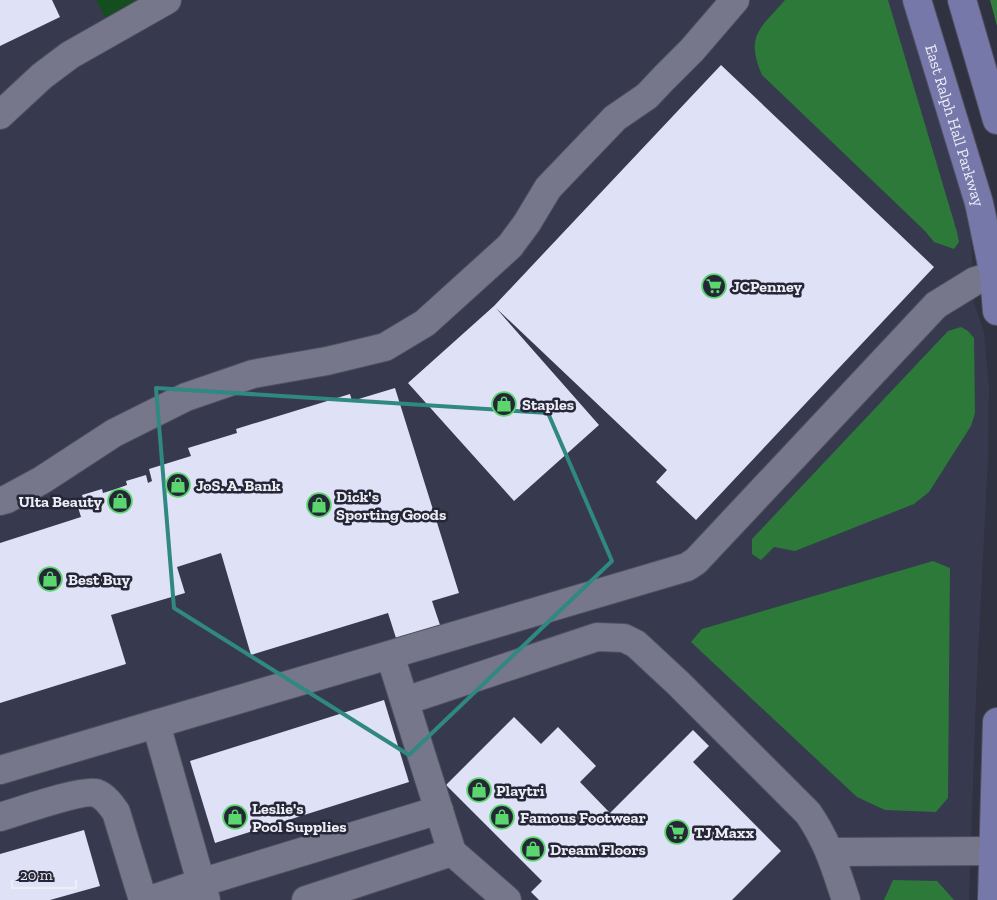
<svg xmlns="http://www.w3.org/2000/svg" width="997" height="900" font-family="'Zilla Slab',serif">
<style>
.built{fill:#37394f}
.green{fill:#144d1f}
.forest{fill:#327e3e}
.water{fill:#2c7939}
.building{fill:#dfe1f6}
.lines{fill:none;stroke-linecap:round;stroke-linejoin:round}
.minor-casing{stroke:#4f4f5d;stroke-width:30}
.major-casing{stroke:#4f4f5d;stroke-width:30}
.minor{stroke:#76778a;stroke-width:28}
.major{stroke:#7778aa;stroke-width:28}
.marked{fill:none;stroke:#308883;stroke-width:4;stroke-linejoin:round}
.labels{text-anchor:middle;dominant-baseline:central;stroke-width:5;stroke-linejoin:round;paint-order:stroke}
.street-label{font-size:16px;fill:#ecedf7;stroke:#262736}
.poi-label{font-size:16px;font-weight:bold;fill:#ecedf7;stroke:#262736;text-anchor:start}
</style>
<rect width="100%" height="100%" fill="#303141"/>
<!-- built -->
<path class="built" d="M0,0H906L962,184L971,234L974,303L984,332L989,387L988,458L976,697L969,900H0Z"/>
<!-- green -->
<path class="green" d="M96,0H147L117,17L115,13L105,18Z"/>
<!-- forest -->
<path class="forest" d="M990,0H997V26Z"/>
<!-- water -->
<g class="water">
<path d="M785,0H888L957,232L959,242L954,249L934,242L925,231L762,75C745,35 760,29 785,0Z"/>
<path d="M961,327L968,331L974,338L975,413L971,426L929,492L914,504L795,551L774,547L761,560L752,554V539L948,331Z"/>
<path d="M933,561L950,568L948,798L936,812L885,810L857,797L691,642L702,629Z"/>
<path d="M893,880L937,881L954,900H884Z"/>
</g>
<!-- building -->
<g class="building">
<path d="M0,0H52L60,17L0,46Z"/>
<path d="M721,65L934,267L696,520L656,482L667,470L496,308L599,425L514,501L408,383L494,306Z"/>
<path d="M395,388L459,593L432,601L440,625L396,638L388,613L251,655L221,553L177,567L185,593L111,615L126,664L0,703V543L81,517L77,504L84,502L82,495L102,489L103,493L116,489L127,485L126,481L146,475L148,483L152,481L149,469L191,456L188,448L237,433L236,429L350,394L352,401Z"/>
<path d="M384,700L409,782L215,843L190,761Z"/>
<path d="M514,717L541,744L558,727L596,766L580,782L610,813L693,730L709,746L693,762L781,851L732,900H539L531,892L542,881L446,785Z"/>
<path d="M84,830L100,886L50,900H0V854Z"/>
</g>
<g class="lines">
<!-- minor casing -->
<g class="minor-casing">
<g id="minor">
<path d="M0,115L42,76L70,55L167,0"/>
<path d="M0,501L7,499L42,480L114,433L186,397L253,374L327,361L385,347L425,323L510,246L527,223L548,188L615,118L647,96L664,78L692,50L735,0"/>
<path d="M390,655L452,852L507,900"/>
<path d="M405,701L597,637L624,638L636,644L678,683L808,813C828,842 835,867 846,900"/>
<path d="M156,724L206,900"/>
<path d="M0,770L687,567L696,561L936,305L975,281L994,275"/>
<path d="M0,817C17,812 82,789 96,793C105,796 111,805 116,812L143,900"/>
<path d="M830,852L993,851"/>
<path d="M150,900L200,883L439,810"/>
<path d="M306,900L452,852"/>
</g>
</g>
<!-- major casing -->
<g class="major-casing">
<g id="major">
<path id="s1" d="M917,0L979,203L994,275L997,311"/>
<path d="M962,0L997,120"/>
<path d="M992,900L997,722"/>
</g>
</g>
<!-- minor -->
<use href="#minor" class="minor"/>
<!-- major -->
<use href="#major" class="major"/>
</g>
<!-- marked area -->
<path class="marked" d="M156,388L548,413L612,561L409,755L174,608Z"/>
<!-- icons -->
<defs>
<g id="supermarket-ring" transform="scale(1.25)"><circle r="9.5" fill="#262736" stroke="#5bd56e" stroke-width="1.5"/><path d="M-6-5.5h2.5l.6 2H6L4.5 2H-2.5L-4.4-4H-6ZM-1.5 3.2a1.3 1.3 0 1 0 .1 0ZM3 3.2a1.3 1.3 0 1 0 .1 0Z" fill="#5bd56e"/></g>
<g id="shop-ring" transform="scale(1.25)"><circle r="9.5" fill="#262736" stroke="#5bd56e" stroke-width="1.5"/><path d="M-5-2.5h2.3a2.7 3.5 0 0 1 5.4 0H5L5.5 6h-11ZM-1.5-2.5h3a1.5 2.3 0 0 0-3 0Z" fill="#5bd56e"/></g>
</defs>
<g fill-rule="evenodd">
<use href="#supermarket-ring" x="714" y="286"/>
<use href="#shop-ring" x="504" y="404"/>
<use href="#shop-ring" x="178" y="485"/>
<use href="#shop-ring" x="120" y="501"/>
<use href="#shop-ring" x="319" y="505"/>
<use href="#shop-ring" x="50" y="579"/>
<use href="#shop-ring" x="479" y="790"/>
<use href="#shop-ring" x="235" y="817"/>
<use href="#shop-ring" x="502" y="817"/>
<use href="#supermarket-ring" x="677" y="832"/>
<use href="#shop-ring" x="533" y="849"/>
</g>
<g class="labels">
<!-- street labels -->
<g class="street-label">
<text stroke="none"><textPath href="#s1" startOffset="131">East Ralph Hall Parkway</textPath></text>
</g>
<!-- poi labels -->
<g class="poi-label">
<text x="732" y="286">JCPenney</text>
<text x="522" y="404">Staples</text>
<text x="196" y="485">JoS. A. Bank</text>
<text x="336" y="496">Dick's<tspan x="336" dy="18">Sporting Goods</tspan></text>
<text x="102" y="501" text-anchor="end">Ulta Beauty</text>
<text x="68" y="579">Best Buy</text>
<text x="496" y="790">Playtri</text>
<text x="252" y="808">Leslie's<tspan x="252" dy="18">Pool Supplies</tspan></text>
<text x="520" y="817">Famous Footwear</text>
<text x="694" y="832">TJ Maxx</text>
<text x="550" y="849">Dream Floors</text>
</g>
</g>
<!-- scale -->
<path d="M12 880v8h64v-8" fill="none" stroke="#ecedf7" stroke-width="2.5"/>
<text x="20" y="880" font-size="15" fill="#ecedf7" stroke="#262736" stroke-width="4" paint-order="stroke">20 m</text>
</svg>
